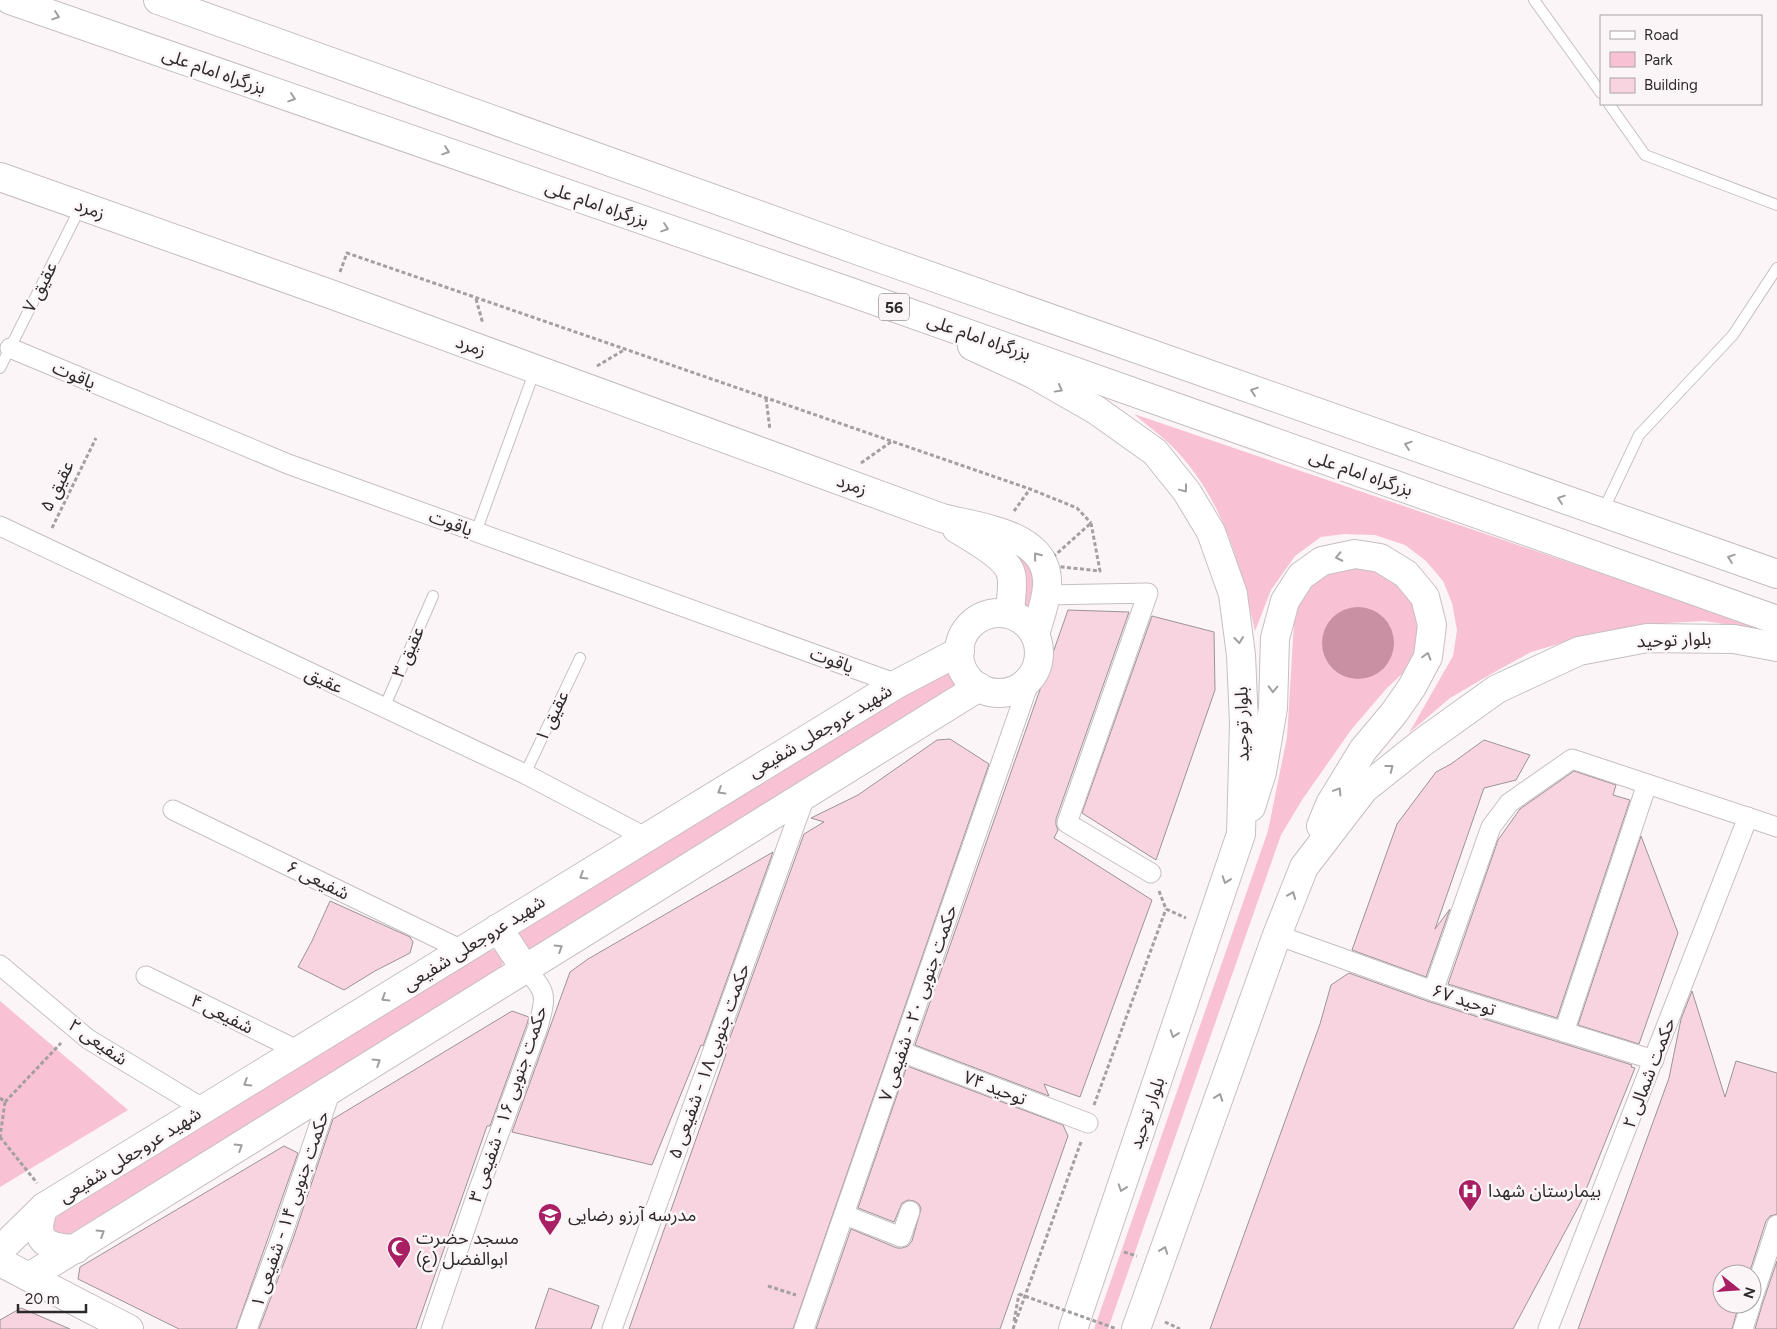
<svg xmlns="http://www.w3.org/2000/svg" width="1777" height="1329" font-family="Figtree,'Noto Sans Arabic',sans-serif">
<style>
.green{fill:#f9c1d4}
.water{fill:#c990a4}
.building{fill:#f8d4e0;stroke:#9b9496}
.lines{fill:none;stroke-linecap:round;stroke-linejoin:round}
.lane-casing{stroke:#c6bfc1;stroke-width:12}
.street-casing{stroke:#c6bfc1;stroke-width:21}
.secondary-casing{stroke:#c6bfc1;stroke-width:30}
.highway-casing{stroke:#c6bfc1;stroke-width:30}
.path{stroke:#a49fa1;stroke-width:3;stroke-dasharray:4 2.5;stroke-linecap:butt}
.lane{stroke:#fff;stroke-width:10}
.street{stroke:#fff;stroke-width:19}
.secondary{stroke:#fff;stroke-width:28}
.highway{stroke:#fff;stroke-width:28}
.path-bridge{stroke:#a49fa1;stroke-width:3;stroke-dasharray:4 2.5;stroke-linecap:butt}
.oneway{stroke:#a09fa0}
.labels{text-anchor:middle;dominant-baseline:central;stroke-width:5;stroke-linejoin:round;paint-order:stroke}
.shield{fill:#fcf5f7;stroke:#6b6768;stroke-width:1}
.shield-label{font-size:16px;font-weight:bold;fill:#2d2a2b}
.street-label{font-size:18px;fill:#2d2a2b;stroke:#fcf5f7}
.poi-label{font-size:18px;fill:#2d2a2b;stroke:#fcf5f7;text-anchor:start}
</style>
<rect width="100%" height="100%" fill="#fcf5f7"/>
<!-- green -->
<g class="green">
<path d="M1134,414L1770,631L1704,621L1669,623L1620,629L1572,640L1531,652L1491,674L1450,698L1409,733L1453,656L1457,630L1452,603L1443,581L1426,561L1405,545L1375,535L1344,534L1321,537L1295,556L1271,590L1255,631C1241,568 1226,508 1182,457C1169,441 1150,428 1134,414Z"/>
<path d="M992,537L1020,551L1035,572L1031,613L1023,610C1031,566 1021,567 992,537Z"/>
<path d="M1349,567L1371,570L1391,580L1406,595L1417,612V635L1414,652L1404,672L1386,689L1351,730L1302,800L1281,835L1108,1329H1094L1268,831L1287,737L1294,623L1301,599L1314,584L1331,573Z"/>
<path d="M950,666L960,683L535,948L529,949L524,947L517,937L518,931Z"/>
<path d="M495,950L500,952C504,959 504,962 500,969L70,1234L64,1236L54,1232C51,1224 55,1219 60,1214L487,951Z"/>
<path d="M0,1001L128,1110L0,1187Z"/>
</g>
<!-- water -->
<circle class="water" cx="1358" cy="643" r="36"/>
<!-- building -->
<g class="building">
<path d="M1068,610L1129,612L1056,819V825L1058,830L1054,838L1152,900L1080,1097L1044,1084L1049,1096L915,1045Z"/>
<path d="M1152,616L1214,632L1215,690L1156,860L1082,813Z"/>
<path d="M950,739L989,764L793,1329H629L726,1054H724L804,834L824,822L811,818L858,795L937,740Z"/>
<path d="M1484,740L1530,755L1516,780L1484,788L1435,929L1450,909L1426,977L1352,950L1397,824L1436,772L1451,764Z"/>
<path d="M1574,771L1616,785L1613,795L1630,800L1557,1018L1448,984L1498,840L1520,809Z"/>
<path d="M1641,836L1678,933L1639,1044L1578,1025Z"/>
<path d="M773,852L703,1046L701,1045L652,1165L512,1132L570,972L588,959Z"/>
<path d="M330,901L410,937L413,942L410,953L375,971L344,990L298,967L312,941Z"/>
<path d="M1349,973L1430,1002L1632,1065L1631,1067L1635,1068L1581,1202L1513,1329H1210L1320,1024L1331,985Z"/>
<path d="M1692,991L1725,1097L1736,1061L1777,1073V1214L1770,1216L1766,1221L1749,1274H1722V1304H1739L1732,1329H1578L1669,1078L1681,1019Z"/>
<path d="M512,1011L529,1017L527,1024L490,1126H487L416,1329H259L293,1239L333,1119Z"/>
<path d="M907,1066L1063,1125L1068,1136L1000,1329H816L851,1229L897,1248H902L908,1246L912,1241L921,1209L919,1204L914,1201L908,1200L902,1203L894,1222L858,1208Z"/>
<path d="M284,1146L298,1153L236,1329H179L78,1279L80,1267Z"/>
<path d="M1777,1261V1329H1755L1762,1305Z"/>
<path d="M549,1288L599,1306L591,1329H535Z"/>
<path d="M21,1308L70,1329H0V1320Z"/>
</g>
<g class="lines">
<!-- lane casing -->
<g class="lane-casing">
<g id="lane">
<path d="M1534,0L1601,93"/>
<path d="M1609,104L1645,155L1777,205"/>
<path d="M0,368L81,206"/>
<path d="M1603,511L1639,435L1733,335L1777,268"/>
<path d="M476,532L535,370"/>
<path d="M384,708L433,596"/>
<path d="M525,774L580,658"/>
</g>
</g>
<!-- street casing -->
<g class="street-casing">
<g id="street">
<path d="M10,348L288,464L897,684"/>
<path d="M0,526L525,774L645,837"/>
<path d="M1046,595L1148,593L1067,823L1151,873"/>
<path d="M173,810L462,950"/>
<path d="M1277,935L1433,991L1654,1060"/>
<path d="M0,965L88,1039L204,1109"/>
<path d="M146,976L299,1051"/>
<path d="M1433,991L1491,827L1509,803L1572,759L1777,827"/>
<path d="M1564,1032L1647,784"/>
<path d="M902,1052L1088,1123"/>
<path d="M845,1215L901,1237L910,1211"/>
<path d="M1752,1300L1777,1225"/>
<path d="M247,1329L282,1235L331,1090"/>
<path d="M431,1329L477,1194L538,1027C546,997 548,992 525,969"/>
<path d="M612,1329L806,794"/>
<path d="M804,1329L1031,677"/>
<path d="M1548,1329L1748,817"/>
<path d="M1743,1329L1751,1304"/>
</g>
</g>
<!-- secondary casing -->
<g class="secondary-casing">
<g id="secondary">
<path d="M0,177L333,295L942,518C980,528 1050,533 1047,586C1046,603 1039,619 1035,635"/>
<path d="M972,346L1033,374L1096,410L1155,452L1187,492L1211,532L1233,594L1241,655L1244,724L1241,834L1073,1329"/>
<path d="M957,529C972,538 1007,557 1011,574C1014,586 1010,602 1010,614"/>
<circle cx="999" cy="653" r="40"/>
<path d="M1251,807L1262,772L1273,708L1275,638L1285,601L1301,576L1322,561L1355,554L1380,558L1406,574L1425,597L1432,625L1428,657L1412,687L1394,713L1363,750L1330,804L1321,826"/>
<path d="M498,928L525,969"/>
<path d="M44,1207C31,1240 45,1248 76,1249"/>
<path d="M0,1250L44,1207L897,684L960,651"/>
<path d="M0,1262L129,1329"/>
<path d="M29,1277L979,687"/>
<path d="M1136,1329L1277,935L1304,867L1364,789L1423,742L1497,689L1579,651L1647,638L1734,639L1777,647"/>
</g>
</g>
<!-- highway casing -->
<g class="highway-casing">
<g id="highway">
<path d="M10,0L856,294L1777,620"/>
<path d="M158,0L876,257L1777,574"/>
</g>
</g>
<!-- path -->
<g class="path">
<path d="M340,272L347,253L1030,489L1077,508L1091,523"/>
<path d="M476,299L483,324"/>
<path d="M597,366L624,350"/>
<path d="M766,398L770,430"/>
<path d="M861,463L891,442"/>
<path d="M1014,511L1030,489"/>
<path d="M1091,523L1100,571L1044,565Z"/>
<path d="M52,528L96,438"/>
<path d="M1159,891L1166,909L1186,918"/>
<path d="M0,1098L5,1102L0,1137"/>
<path d="M5,1102L61,1043"/>
<path d="M1094,1105L1166,909"/>
<path d="M0,1137L37,1183"/>
<path d="M1124,1252L1137,1256"/>
<path d="M768,1286L796,1295"/>
<path d="M1014,1321L1019,1294"/>
<path d="M1165,1322L1180,1329"/>
<path d="M1013,1329L1081,1142"/>
</g>
<!-- lane -->
<use href="#lane" class="lane"/>
<!-- street -->
<use href="#street" class="street"/>
<!-- secondary -->
<use href="#secondary" class="secondary"/>
<!-- highway -->
<use href="#highway" class="highway"/>
<!-- path-bridge -->
<path class="path-bridge" d="M1019,1294L1117,1329"/>
</g>
<!-- one-way arrows -->
<defs><path id="oneway-chevron" d="M-2-3.5L2.5 0L-2 3.5" fill="none" stroke-width="1.6" stroke-linecap="round" stroke-linejoin="round" transform="scale(1.25)"/></defs>
<g class="oneway">
<use href="#oneway-chevron" transform="translate(56 16) rotate(19)"/>
<use href="#oneway-chevron" transform="translate(292 98) rotate(19)"/>
<use href="#oneway-chevron" transform="translate(446 151) rotate(19)"/>
<use href="#oneway-chevron" transform="translate(665 228) rotate(19)"/>
<use href="#oneway-chevron" transform="translate(1059 389) rotate(29)"/>
<use href="#oneway-chevron" transform="translate(1254 391) rotate(-161)"/>
<use href="#oneway-chevron" transform="translate(1408 445) rotate(-161)"/>
<use href="#oneway-chevron" transform="translate(1184 489) rotate(53)"/>
<use href="#oneway-chevron" transform="translate(1561 499) rotate(-161)"/>
<use href="#oneway-chevron" transform="translate(1037 556) rotate(-129)"/>
<use href="#oneway-chevron" transform="translate(1339 557) rotate(168)"/>
<use href="#oneway-chevron" transform="translate(1731 558) rotate(-161)"/>
<use href="#oneway-chevron" transform="translate(1239 640) rotate(83)"/>
<use href="#oneway-chevron" transform="translate(1427 656) rotate(-74)"/>
<use href="#oneway-chevron" transform="translate(1273 689) rotate(92)"/>
<use href="#oneway-chevron" transform="translate(1390 768) rotate(-38)"/>
<use href="#oneway-chevron" transform="translate(721 791) rotate(149)"/>
<use href="#oneway-chevron" transform="translate(1338 791) rotate(-59)"/>
<use href="#oneway-chevron" transform="translate(583 876) rotate(148)"/>
<use href="#oneway-chevron" transform="translate(1226 880) rotate(109)"/>
<use href="#oneway-chevron" transform="translate(1292 895) rotate(-68)"/>
<use href="#oneway-chevron" transform="translate(559 948) rotate(-32)"/>
<use href="#oneway-chevron" transform="translate(385 998) rotate(148)"/>
<use href="#oneway-chevron" transform="translate(1174 1034) rotate(109)"/>
<use href="#oneway-chevron" transform="translate(377 1062) rotate(-32)"/>
<use href="#oneway-chevron" transform="translate(247 1083) rotate(148)"/>
<use href="#oneway-chevron" transform="translate(1219 1097) rotate(-70)"/>
<use href="#oneway-chevron" transform="translate(239 1147) rotate(-32)"/>
<use href="#oneway-chevron" transform="translate(1122 1188) rotate(109)"/>
<use href="#oneway-chevron" transform="translate(101 1233) rotate(-32)"/>
<use href="#oneway-chevron" transform="translate(1164 1250) rotate(-70)"/>
</g>
<!-- icons -->
<defs>
<g id="hospital-pin" transform="scale(1.25)"><path d="M0 17L-7.5 6A9.5 9.5 0 1 1 7.5 6Z" fill="#a81f63" stroke="#fcf5f7"/><path d="M-5-5h3v3.5h4V-5h3V5h-3V1.5h-4V5h-3Z" fill="#fff"/></g>
<g id="school-pin" transform="scale(1.25)"><path d="M0 17L-7.5 6A9.5 9.5 0 1 1 7.5 6Z" fill="#a81f63" stroke="#fcf5f7"/><path d="M0-5L7-2L0 1L-7-2ZM-4 1L0 2.5L4 1V4Q0 6-4 4Z" fill="#fff"/></g>
<g id="mosque-pin" transform="scale(1.25)"><path d="M0 17L-7.5 6A9.5 9.5 0 1 1 7.5 6Z" fill="#a81f63" stroke="#fcf5f7"/><path d="M3.5-4.9A6 6 0 1 0 3.5 4.9A5 5 0 1 1 3.5-4.9Z" fill="#fff"/></g>
</defs>
<g fill-rule="evenodd">
<use href="#hospital-pin" x="1470" y="1191"/>
<use href="#school-pin" x="550" y="1215"/>
<use href="#mosque-pin" x="399" y="1248"/>
</g>
<g class="labels">
<!-- shield labels -->
<rect class="shield" x="879" y="293.5" width="30" height="27" rx="4"/>
<g class="shield-label">
<text x="894" y="307">56</text>
</g>
<!-- street labels -->
<g class="street-label">
<text transform="translate(214 71) rotate(19)">بزرگراه امام علی</text>
<text transform="translate(597 204) rotate(19)">بزرگراه امام علی</text>
<text transform="translate(90 209) rotate(20)">زمرد</text>
<text transform="translate(40 287) rotate(-63)">عقیق ۷</text>
<text transform="translate(979 337) rotate(19)">بزرگراه امام علی</text>
<text transform="translate(471 346) rotate(20)">زمرد</text>
<text transform="translate(74 375) rotate(23)">یاقوت</text>
<text transform="translate(1361 473) rotate(19)">بزرگراه امام علی</text>
<text transform="translate(852 485) rotate(20)">زمرد</text>
<text transform="translate(57 486) rotate(-64)">عقیق ۵</text>
<text transform="translate(451 523) rotate(20)">یاقوت</text>
<text transform="translate(1674 640) rotate(-2)">بلوار توحید</text>
<text transform="translate(408 652) rotate(-66)">عقیق ۳</text>
<text transform="translate(832 660) rotate(20)">یاقوت</text>
<text transform="translate(324 680) rotate(25)">عقیق</text>
<text transform="translate(552 716) rotate(-64)">عقیق ۱</text>
<text transform="translate(1242 724) rotate(-91)">بلوار توحید</text>
<text transform="translate(820 731) rotate(-31)">شهید عروجعلی شفیعی</text>
<text transform="translate(318 880) rotate(26)">شفیعی ۶</text>
<text transform="translate(474 943) rotate(-32)">شهید عروجعلی شفیعی</text>
<text transform="translate(1464 1000) rotate(18)">توحید ۶۷</text>
<text transform="translate(918 1003) rotate(-71)">حکمت جنوبی ۲۰ - شفیعی ۷</text>
<text transform="translate(222 1014) rotate(26)">شفیعی ۴</text>
<text transform="translate(98 1042) rotate(35)">شفیعی ۲</text>
<text transform="translate(709 1061) rotate(-70)">حکمت جنوبی ۱۸ - شفیعی ۵</text>
<text transform="translate(1649 1073) rotate(-69)">حکمت شمالی ۲</text>
<text transform="translate(995 1088) rotate(21)">توحید ۷۴</text>
<text transform="translate(508 1104) rotate(-71)">حکمت جنوبی ۱۶ - شفیعی ۳</text>
<text transform="translate(1147 1113) rotate(-71)">بلوار توحید</text>
<text transform="translate(130 1155) rotate(-32)">شهید عروجعلی شفیعی</text>
<text transform="translate(290 1209) rotate(-71)">حکمت جنوبی ۱۴ - شفیعی ۱</text>
</g>
<!-- poi labels -->
<g class="poi-label">
<text x="1488" y="1191">بیمارستان شهدا</text>
<text x="568" y="1215">مدرسه آرزو رضایی</text>
<text x="416" y="1238">مسجد حضرت<tspan x="416" dy="21">ابوالفضل (ع)</tspan></text>
</g>
</g>
<!-- legend -->
<rect x="1600" y="15" width="162" height="90" fill="#fcf5f7" stroke="#a9a4a5"/>
<rect x="1610" y="31" width="25" height="8" fill="#ffffff" stroke="#a9a4a5"/>
<text x="1644" y="40" font-size="15" fill="#2d2a2b">Road</text>
<rect x="1610" y="52" width="25" height="15" fill="#f9c1d4" stroke="#a9a4a5"/>
<text x="1644" y="65" font-size="15" fill="#2d2a2b">Park</text>
<rect x="1610" y="78" width="25" height="15" fill="#f8d4e0" stroke="#a9a4a5"/>
<text x="1644" y="90" font-size="15" fill="#2d2a2b">Building</text>
<!-- north arrow -->
<g transform="translate(1737 1289) rotate(107)"><circle r="24" fill="#fcf5f7" stroke="#a9a4a5"/>
<path d="M0-4L9 19L0 12L-9 19Z" fill="#a81f63"/>
<text y="-8" font-size="14" font-weight="bold" text-anchor="middle" fill="#2d2a2b">N</text>
</g>
<!-- scale -->
<path d="M18 1304v8h68v-8" fill="none" stroke="#2d2a2b" stroke-width="2.5"/>
<text x="25" y="1304" font-size="15" fill="#2d2a2b" stroke="#fcf5f7" stroke-width="4" paint-order="stroke">20 m</text>
</svg>
